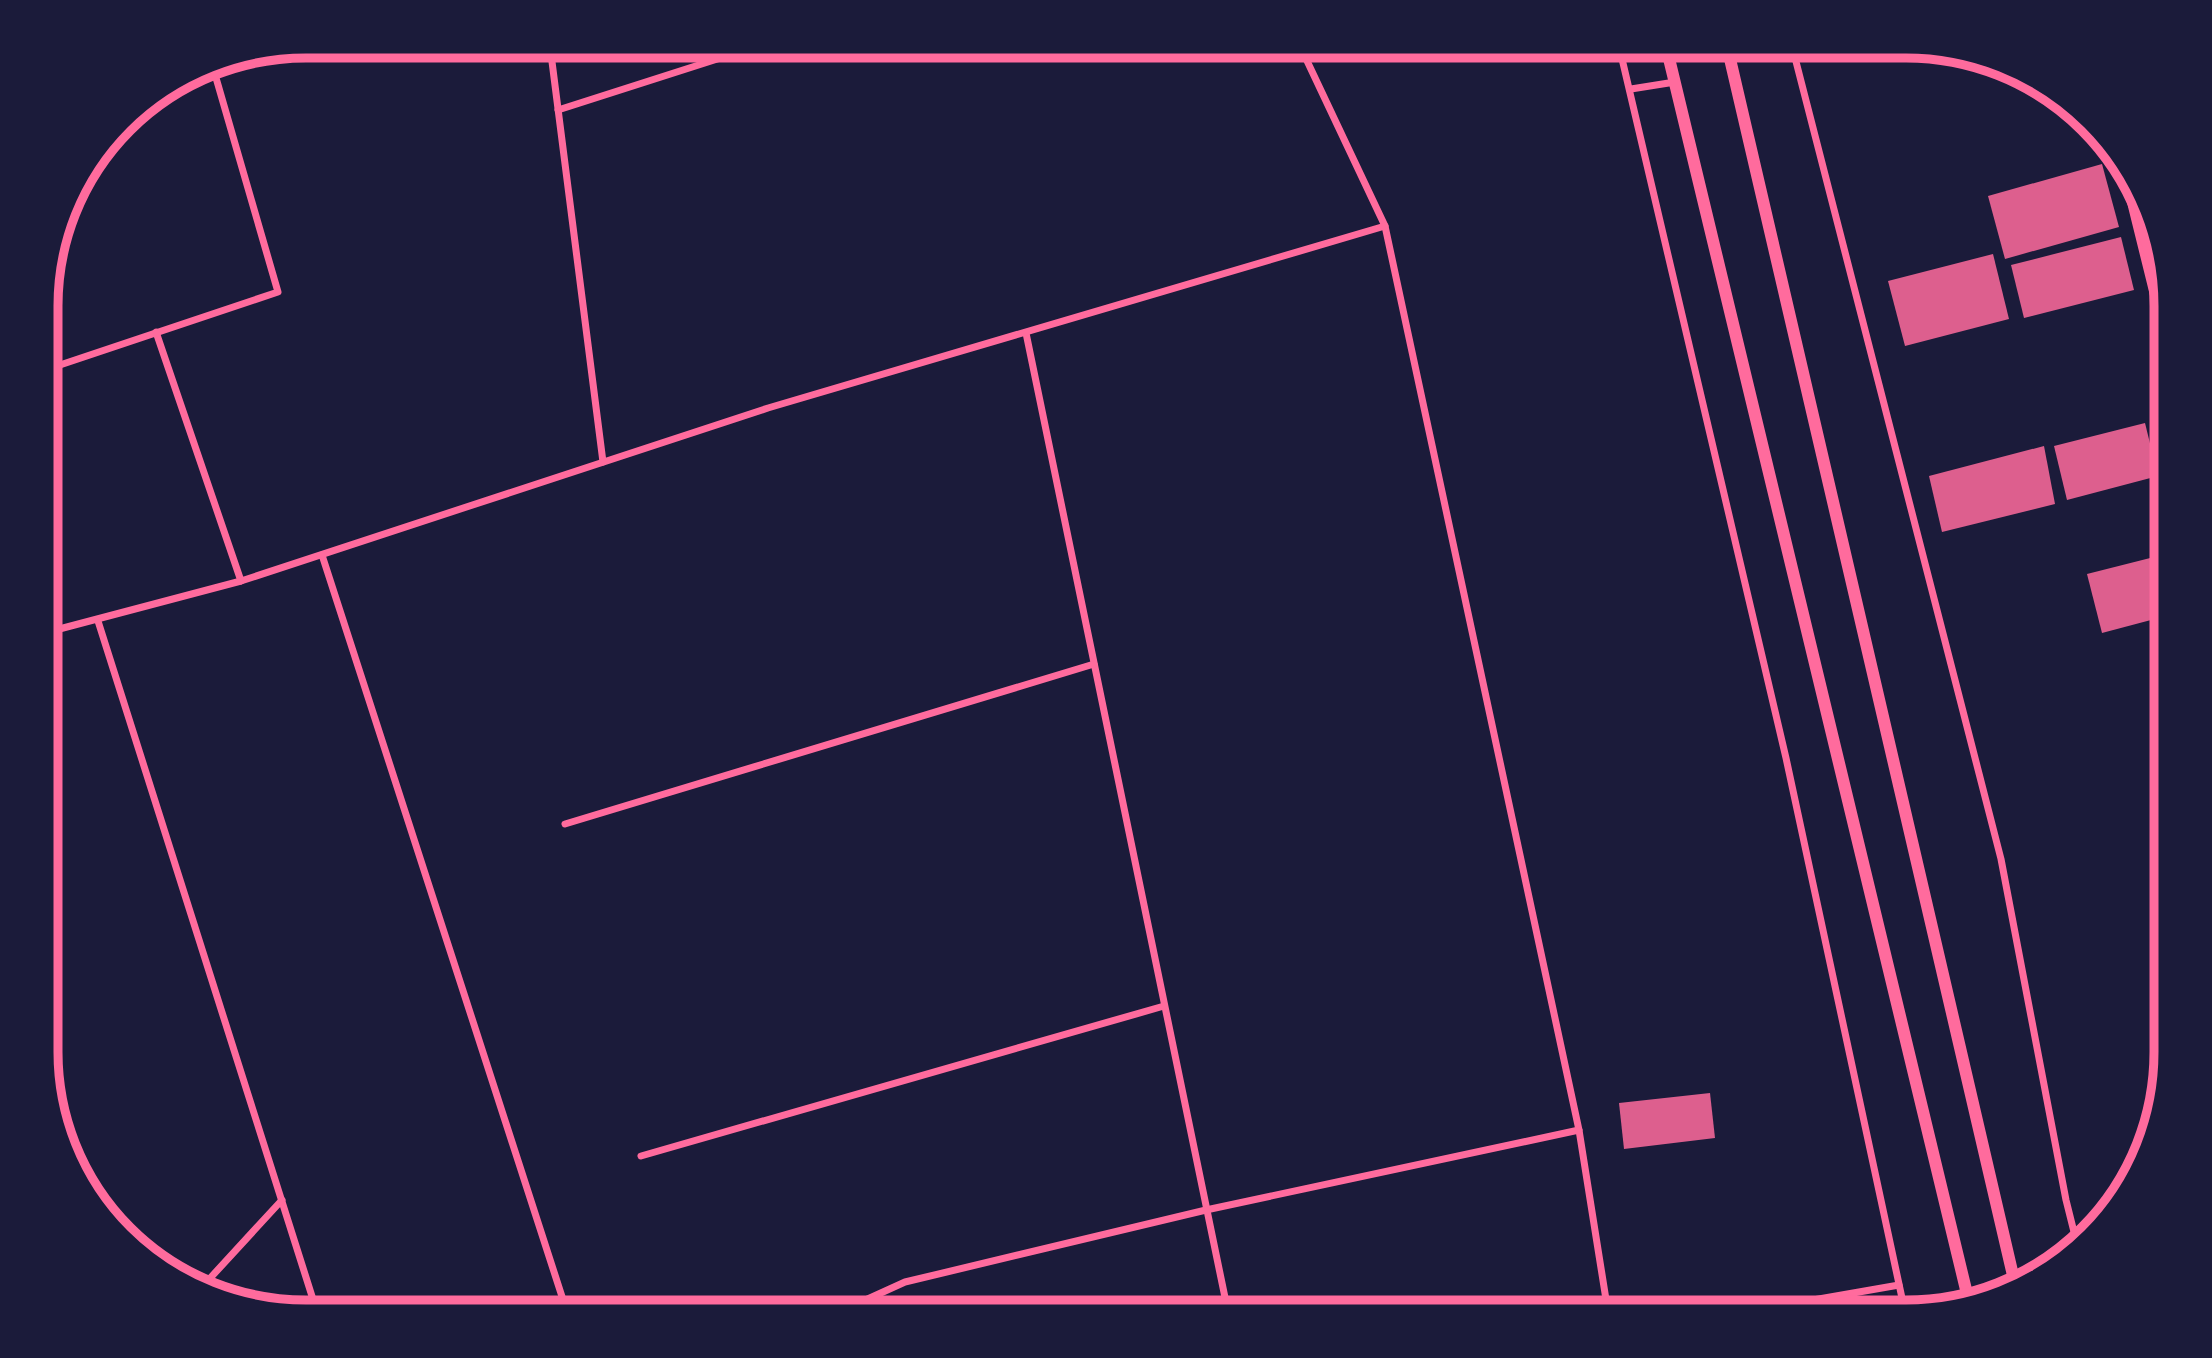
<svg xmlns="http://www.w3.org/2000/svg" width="2212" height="1358" font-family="Merriweather,serif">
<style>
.building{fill:#dd5f8e}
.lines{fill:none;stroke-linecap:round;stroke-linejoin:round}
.minor{stroke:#ff6b9d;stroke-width:7}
.tertiary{stroke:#ff6b9d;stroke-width:12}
.rim{fill:none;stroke:#ff6b9d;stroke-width:9}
</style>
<rect width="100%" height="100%" fill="#1b1b3a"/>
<!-- building -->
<g class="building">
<path d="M2102,164L2119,227L2005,259L1988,196Z"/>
<path d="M2121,237L2134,290L2024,318L2011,265Z"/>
<path d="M1993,254L2009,319L1905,346L1888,281Z"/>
<path d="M2145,423L2158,476L2067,500L2054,446Z"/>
<path d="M2044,446L2055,504L1942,532L1929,476Z"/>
<path d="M2166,554V616L2102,633L2087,574Z"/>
<path d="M1710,1093L1715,1138L1624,1149L1619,1103Z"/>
</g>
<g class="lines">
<!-- minor -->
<g class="minor">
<path d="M550,46L603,462"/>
<path d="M1300,46L1385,226L1579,1130L1608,1312"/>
<path d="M1619,46L1786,758L1905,1312"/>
<path d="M1792,46L2001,859L2066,1200L2076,1240"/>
<path d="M1631,89L1675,82"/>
<path d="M558,110L758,46"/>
<path d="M2121,164L2166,346"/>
<path d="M156,332L241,581"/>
<path d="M1026,333L1228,1312"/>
<path d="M48,369L278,292L212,64"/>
<path d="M322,555L567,1312"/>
<path d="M98,621L317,1312"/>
<path d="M48,632L241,581L768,408L1385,226"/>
<path d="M565,824L1094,664"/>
<path d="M641,1156L1164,1006"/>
<path d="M202,1287L282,1200"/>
<path d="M839,1312L905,1282L1206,1210L1579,1130"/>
<path d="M1744,1312L1899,1285"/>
</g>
<!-- tertiary -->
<g class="tertiary">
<path d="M1666,46L1968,1298"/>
<path d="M1727,46L2015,1284"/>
</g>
</g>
<!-- crop -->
<path d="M0 0H2212V1358H0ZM306 58H1906A248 248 0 0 1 2154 306V1052A248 248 0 0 1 1906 1300H306A248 248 0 0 1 58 1052V306A248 248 0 0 1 306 58Z" fill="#1b1b3a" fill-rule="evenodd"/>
<path class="rim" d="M306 58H1906A248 248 0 0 1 2154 306V1052A248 248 0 0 1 1906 1300H306A248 248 0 0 1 58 1052V306A248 248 0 0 1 306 58Z"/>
</svg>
